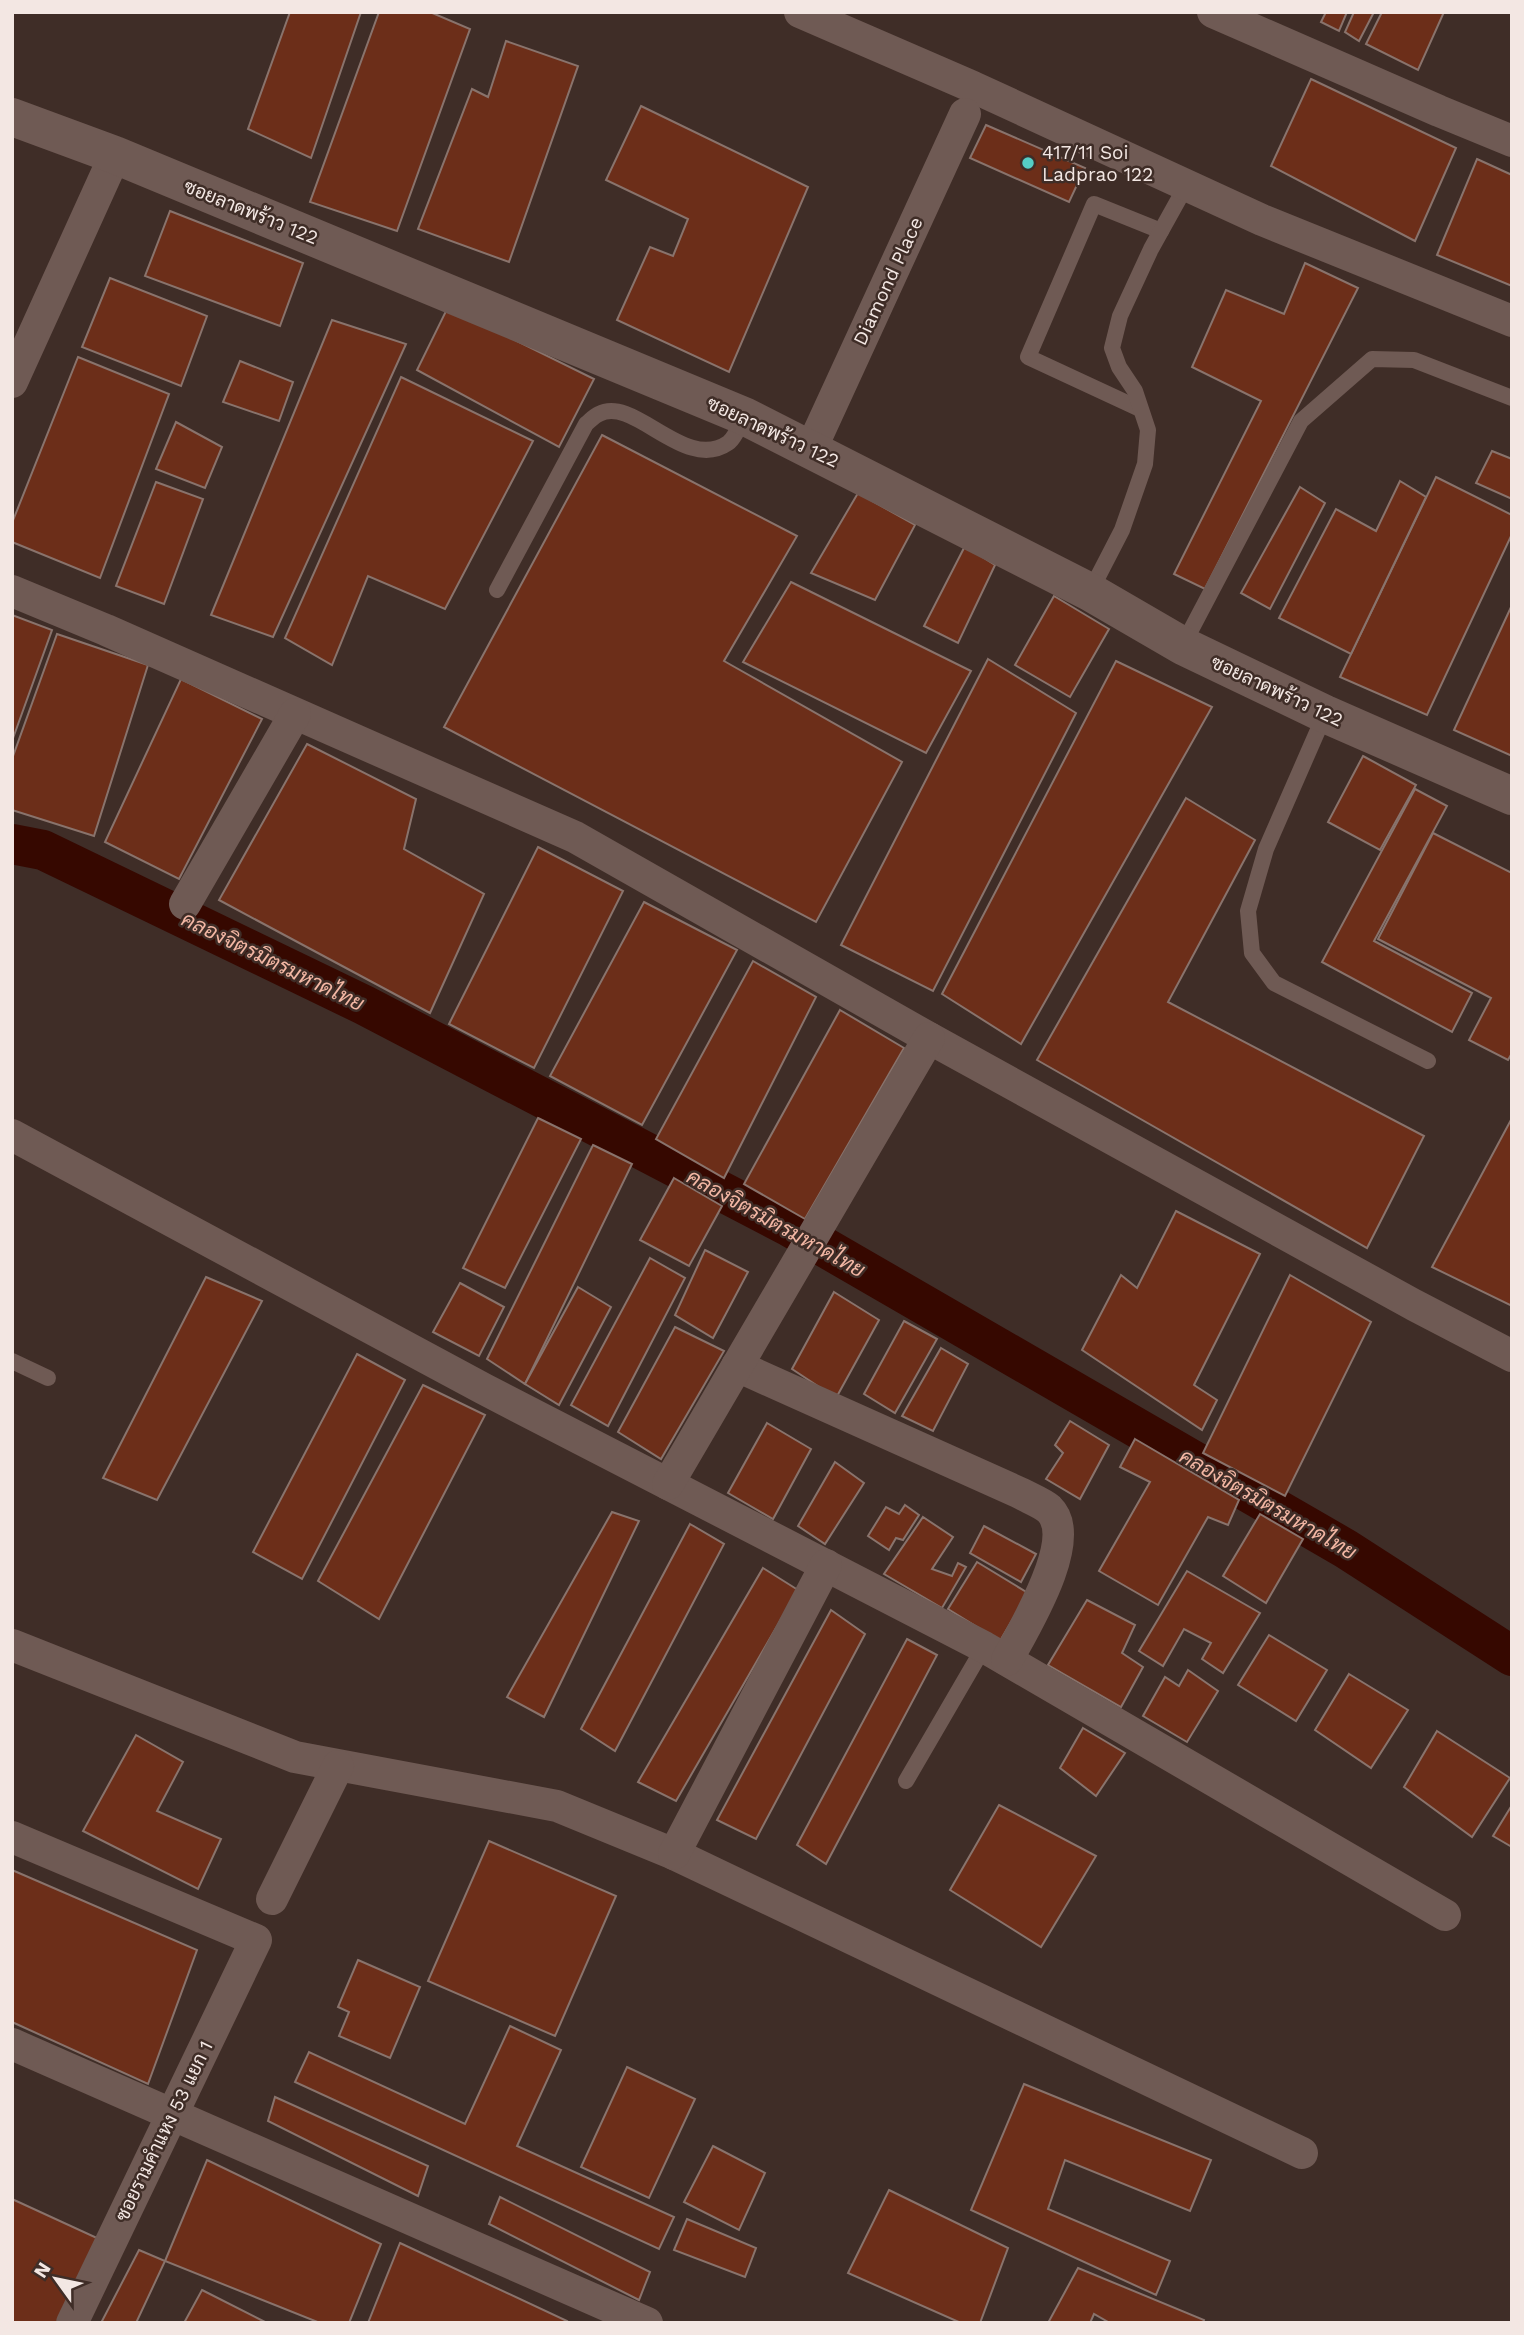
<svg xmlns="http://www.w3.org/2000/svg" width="1524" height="2335" font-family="'Work Sans',Sarabun,sans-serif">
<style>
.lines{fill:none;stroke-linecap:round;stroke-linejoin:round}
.canal{stroke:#360800;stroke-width:40}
.building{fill:#6c2e19;stroke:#89736c;stroke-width:2}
.lane{stroke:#6f5a54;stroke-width:16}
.street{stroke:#6f5a54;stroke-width:32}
.secondary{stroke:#6f5a54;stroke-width:38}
.poi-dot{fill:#55cec5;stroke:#3f2d27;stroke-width:2.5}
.labels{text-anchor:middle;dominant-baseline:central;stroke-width:5;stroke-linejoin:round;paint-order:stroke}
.poi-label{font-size:19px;fill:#f3e7e3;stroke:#3f2d27;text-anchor:start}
.street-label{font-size:19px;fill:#f3e7e3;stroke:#3f2d27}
.water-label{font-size:21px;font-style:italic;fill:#f3b7a4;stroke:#3f2d27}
</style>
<rect width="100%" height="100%" fill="#3f2d27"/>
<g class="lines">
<!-- canal -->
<path class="canal" d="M12,844L43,850L364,1005L788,1226L1346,1549L1512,1656"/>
</g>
<!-- building -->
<g class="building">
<path d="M290,12H361L311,158L248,129Z"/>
<path d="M379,12H430L470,29L397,231L310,202Z"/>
<path d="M1326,12H1347L1339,31L1321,22Z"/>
<path d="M1354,12H1374L1359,41L1345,32Z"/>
<path d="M1382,12H1444L1418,70L1366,44Z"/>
<path d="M506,41L578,66L509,262L418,229L472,89L488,97Z"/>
<path d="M1311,79L1456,148L1415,241L1271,166Z"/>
<path d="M641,106L808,187L729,372L617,320L650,247L673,256L688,219L606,180Z"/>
<path d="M986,125L1085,168L1069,202L970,158Z"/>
<path d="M1477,159L1512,175V286L1437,255Z"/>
<path d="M170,211L303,263L280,326L145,276Z"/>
<path d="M1305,263L1358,288L1205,589L1174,574L1261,401L1192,367L1226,290L1284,314Z"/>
<path d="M110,278L207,316L181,386L82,347Z"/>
<path d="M448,307L594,379L559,447L417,370Z"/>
<path d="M332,320L406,344L273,637L211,615Z"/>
<path d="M78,357L169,394L100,578L12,542V523Z"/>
<path d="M240,361L293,382L279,421L223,402Z"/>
<path d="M401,377L533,441L445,609L368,576L332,665L285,638Z"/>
<path d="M176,422L222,447L205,488L156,469Z"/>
<path d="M602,435L797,536L724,661L902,762L816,922L444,727Z"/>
<path d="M1492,451L1512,459V499L1476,483Z"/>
<path d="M1436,477L1512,515V534L1427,715L1340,677Z"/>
<path d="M1400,481L1426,497L1351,654L1279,618L1336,509L1376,531Z"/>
<path d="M156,482L203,499L164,604L116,586Z"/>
<path d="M1300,487L1325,503L1270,609L1241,593Z"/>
<path d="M858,493L915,525L875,600L811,573Z"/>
<path d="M965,546L995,565L958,643L924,626Z"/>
<path d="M791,582L971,671L926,753L743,662Z"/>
<path d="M1054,596L1109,629L1070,697L1015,665Z"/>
<path d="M1512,605V756L1454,730Z"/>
<path d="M12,615L52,630L12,741Z"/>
<path d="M57,634L148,665L94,836L12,810V759Z"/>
<path d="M988,659L1076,713L933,991L841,945Z"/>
<path d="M1116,661L1212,707L1021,1044L942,994Z"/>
<path d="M181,679L262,719L179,879L105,842Z"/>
<path d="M307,744L416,799L404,849L484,894L430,1013L219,900Z"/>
<path d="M1363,756L1416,785L1380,850L1328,822Z"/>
<path d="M1415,789L1447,806L1374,941L1472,993L1452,1032L1322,962Z"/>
<path d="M1186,798L1255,840L1168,1002L1424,1136L1367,1248L1037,1060Z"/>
<path d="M1433,833L1512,873V1053L1508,1060L1469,1040L1491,998L1378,939Z"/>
<path d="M538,847L623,891L534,1068L449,1024Z"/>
<path d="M644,902L737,950L642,1125L550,1076Z"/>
<path d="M753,961L816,997L724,1178L656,1139Z"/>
<path d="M840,1010L904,1048L805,1219L744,1184Z"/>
<path d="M538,1118L581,1139L505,1288L463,1268Z"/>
<path d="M1512,1118V1306L1432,1267Z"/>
<path d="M593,1145L632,1164L525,1384L487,1359Z"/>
<path d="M674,1178L722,1206L689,1266L640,1240Z"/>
<path d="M1176,1211L1260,1254L1194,1385L1217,1400L1202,1430L1082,1350L1121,1275L1137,1288Z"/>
<path d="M705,1250L748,1272L713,1338L675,1315Z"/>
<path d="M650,1258L685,1278L608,1426L571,1405Z"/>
<path d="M1290,1275L1371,1322L1285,1496L1203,1453Z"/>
<path d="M206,1277L262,1301L157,1500L103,1478Z"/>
<path d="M460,1283L504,1307L479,1356L433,1332Z"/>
<path d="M578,1287L611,1307L559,1405L525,1384Z"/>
<path d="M834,1292L879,1320L836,1398L792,1369Z"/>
<path d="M904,1321L937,1339L895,1413L864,1394Z"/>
<path d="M675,1327L724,1351L661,1459L618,1432Z"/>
<path d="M941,1348L968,1364L933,1431L902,1416Z"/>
<path d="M357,1354L405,1380L302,1579L253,1552Z"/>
<path d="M423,1385L485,1415L379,1619L318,1581Z"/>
<path d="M1070,1421L1109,1445L1080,1499L1046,1479L1063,1453L1055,1445Z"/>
<path d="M767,1423L811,1449L773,1519L728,1493Z"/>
<path d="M1135,1439L1239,1500L1228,1525L1208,1517L1158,1605L1099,1571L1150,1482L1120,1467Z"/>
<path d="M835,1462L864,1483L825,1544L798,1526Z"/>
<path d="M905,1505L919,1515L903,1540L896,1538L889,1550L868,1536L886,1507L899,1514Z"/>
<path d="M612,1512L639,1521L544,1717L507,1697Z"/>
<path d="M1260,1514L1303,1539L1266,1603L1223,1576Z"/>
<path d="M923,1517L953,1537L932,1569L952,1576L958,1563L966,1567L942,1608L884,1574Z"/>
<path d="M690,1524L724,1544L615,1751L581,1729Z"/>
<path d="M984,1526L1036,1554L1021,1582L970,1553Z"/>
<path d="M977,1562L1028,1593L1000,1641L948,1609Z"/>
<path d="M763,1568L798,1590L676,1801L638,1782Z"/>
<path d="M1187,1571L1260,1613L1223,1673L1202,1659L1211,1643L1184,1629L1163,1666L1139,1651Z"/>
<path d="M1087,1600L1135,1625L1122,1653L1143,1667L1121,1707L1048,1665Z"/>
<path d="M831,1610L865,1634L756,1839L717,1820Z"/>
<path d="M1269,1635L1327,1670L1296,1721L1238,1685Z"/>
<path d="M907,1639L937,1655L826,1864L797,1845Z"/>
<path d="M1188,1670L1218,1691L1187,1742L1143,1716L1165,1677L1179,1686Z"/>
<path d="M1349,1674L1408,1710L1371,1768L1315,1730Z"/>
<path d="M1083,1728L1125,1753L1096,1796L1060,1768Z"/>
<path d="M1437,1731L1510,1778L1472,1837L1404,1787Z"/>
<path d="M136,1735L183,1762L157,1811L221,1839L198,1889L83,1831Z"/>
<path d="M999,1805L1096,1856L1041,1947L950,1890Z"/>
<path d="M1512,1805V1847L1493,1836Z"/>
<path d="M489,1841L616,1896L555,2036L428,1981Z"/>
<path d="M12,1870L197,1950L148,2084L12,2022Z"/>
<path d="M358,1960L420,1987L390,2058L339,2036L349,2012L338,2007Z"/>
<path d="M510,2026L561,2050L517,2146L674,2217L659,2249L295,2082L309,2052L465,2124Z"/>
<path d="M627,2067L695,2099L649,2198L581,2167Z"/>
<path d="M1024,2084L1211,2160L1190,2211L1065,2160L1048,2209L1170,2261L1156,2295L971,2210Z"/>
<path d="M275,2097L428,2166L418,2196L268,2121Z"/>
<path d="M713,2146L765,2173L739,2230L684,2202Z"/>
<path d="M207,2160L381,2244L349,2323H320L165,2261Z"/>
<path d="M889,2190L1008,2248L980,2323H961L848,2273Z"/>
<path d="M500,2197L650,2272L639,2300L489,2224Z"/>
<path d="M12,2199L110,2244L72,2323H12Z"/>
<path d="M687,2219L756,2248L745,2277L674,2250Z"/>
<path d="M400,2243L567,2321L566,2323H368Z"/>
<path d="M139,2250L165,2261L136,2323H101Z"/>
<path d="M1078,2268L1204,2320L1203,2323H1110L1094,2314L1090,2323H1048Z"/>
<path d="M202,2290L267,2323H184Z"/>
</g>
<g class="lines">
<!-- lane -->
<g class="lane">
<path d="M1140,409L1028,357L1094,204L1161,231"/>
<path d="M497,590L586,424C590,421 594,416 599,414C634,395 685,473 728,443C735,438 740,424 744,416"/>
<path d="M1090,592L1122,530L1145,464L1148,430L1135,391L1119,367L1112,348L1120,316L1151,249L1186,186"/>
<path d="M1183,645L1301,421L1372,359L1414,360L1512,398"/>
<path d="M1325,714L1266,849L1248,911L1252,953L1274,983L1428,1061"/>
<path d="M12,1361L48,1378"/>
<path d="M906,1781L984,1647"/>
</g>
<!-- street -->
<g class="street">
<path d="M800,12L973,87L1262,220L1512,321"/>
<path d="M1213,12L1439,111L1512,141"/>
<path d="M12,382L115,155"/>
<path d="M811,449L965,114"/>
<path d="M12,591L106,630L575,837L929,1038L1414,1305L1512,1356"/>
<path d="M185,904L295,714"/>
<path d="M12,1135L484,1389L984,1647L1445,1915"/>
<path d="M737,1366L1020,1493C1029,1498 1042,1503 1049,1509C1080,1539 1023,1630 1007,1660"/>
<path d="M668,1484L929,1038"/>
<path d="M12,1645L295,1757L557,1806L674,1854L1302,2153"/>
<path d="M12,1837L256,1940L72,2323"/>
<path d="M674,1854L826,1565"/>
<path d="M272,1899L338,1766"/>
<path d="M12,2044L647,2323"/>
</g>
<!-- secondary -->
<path class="secondary" d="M12,117L115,155L744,416L1090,592L1183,646L1325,714L1512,796"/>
</g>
<!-- markers -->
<circle class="poi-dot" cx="1028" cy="163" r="7"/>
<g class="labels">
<!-- poi labels -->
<g class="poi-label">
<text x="1042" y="152">417/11 Soi<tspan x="1042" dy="22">Ladprao 122</tspan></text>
</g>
<!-- street labels -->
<g class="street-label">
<text transform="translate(251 212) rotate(22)">ซอยลาดพร้าว 122</text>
<text transform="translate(888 281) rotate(-65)">Diamond Place</text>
<text transform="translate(773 432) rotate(25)">ซอยลาดพร้าว 122</text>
<text transform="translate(1277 691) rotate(25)">ซอยลาดพร้าว 122</text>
<text transform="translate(164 2131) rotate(-64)">ซอยรามคำแหง 53 แยก 1</text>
</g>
<!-- water labels -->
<g class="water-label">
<text transform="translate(273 961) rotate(26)">คลองจิตรมิตรมหาดไทย</text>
<text transform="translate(776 1223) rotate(29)">คลองจิตรมิตรมหาดไทย</text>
<text transform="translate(1268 1504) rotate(30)">คลองจิตรมิตรมหาดไทย</text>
</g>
</g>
<!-- border -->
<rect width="1524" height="2335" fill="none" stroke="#f3e7e3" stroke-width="28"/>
<!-- north arrow -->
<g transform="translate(56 2279) rotate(303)" stroke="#3f2d27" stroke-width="5" paint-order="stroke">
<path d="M0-5L12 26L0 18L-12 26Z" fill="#f3e7e3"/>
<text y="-10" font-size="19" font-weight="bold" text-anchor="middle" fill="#f3e7e3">N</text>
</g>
</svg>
